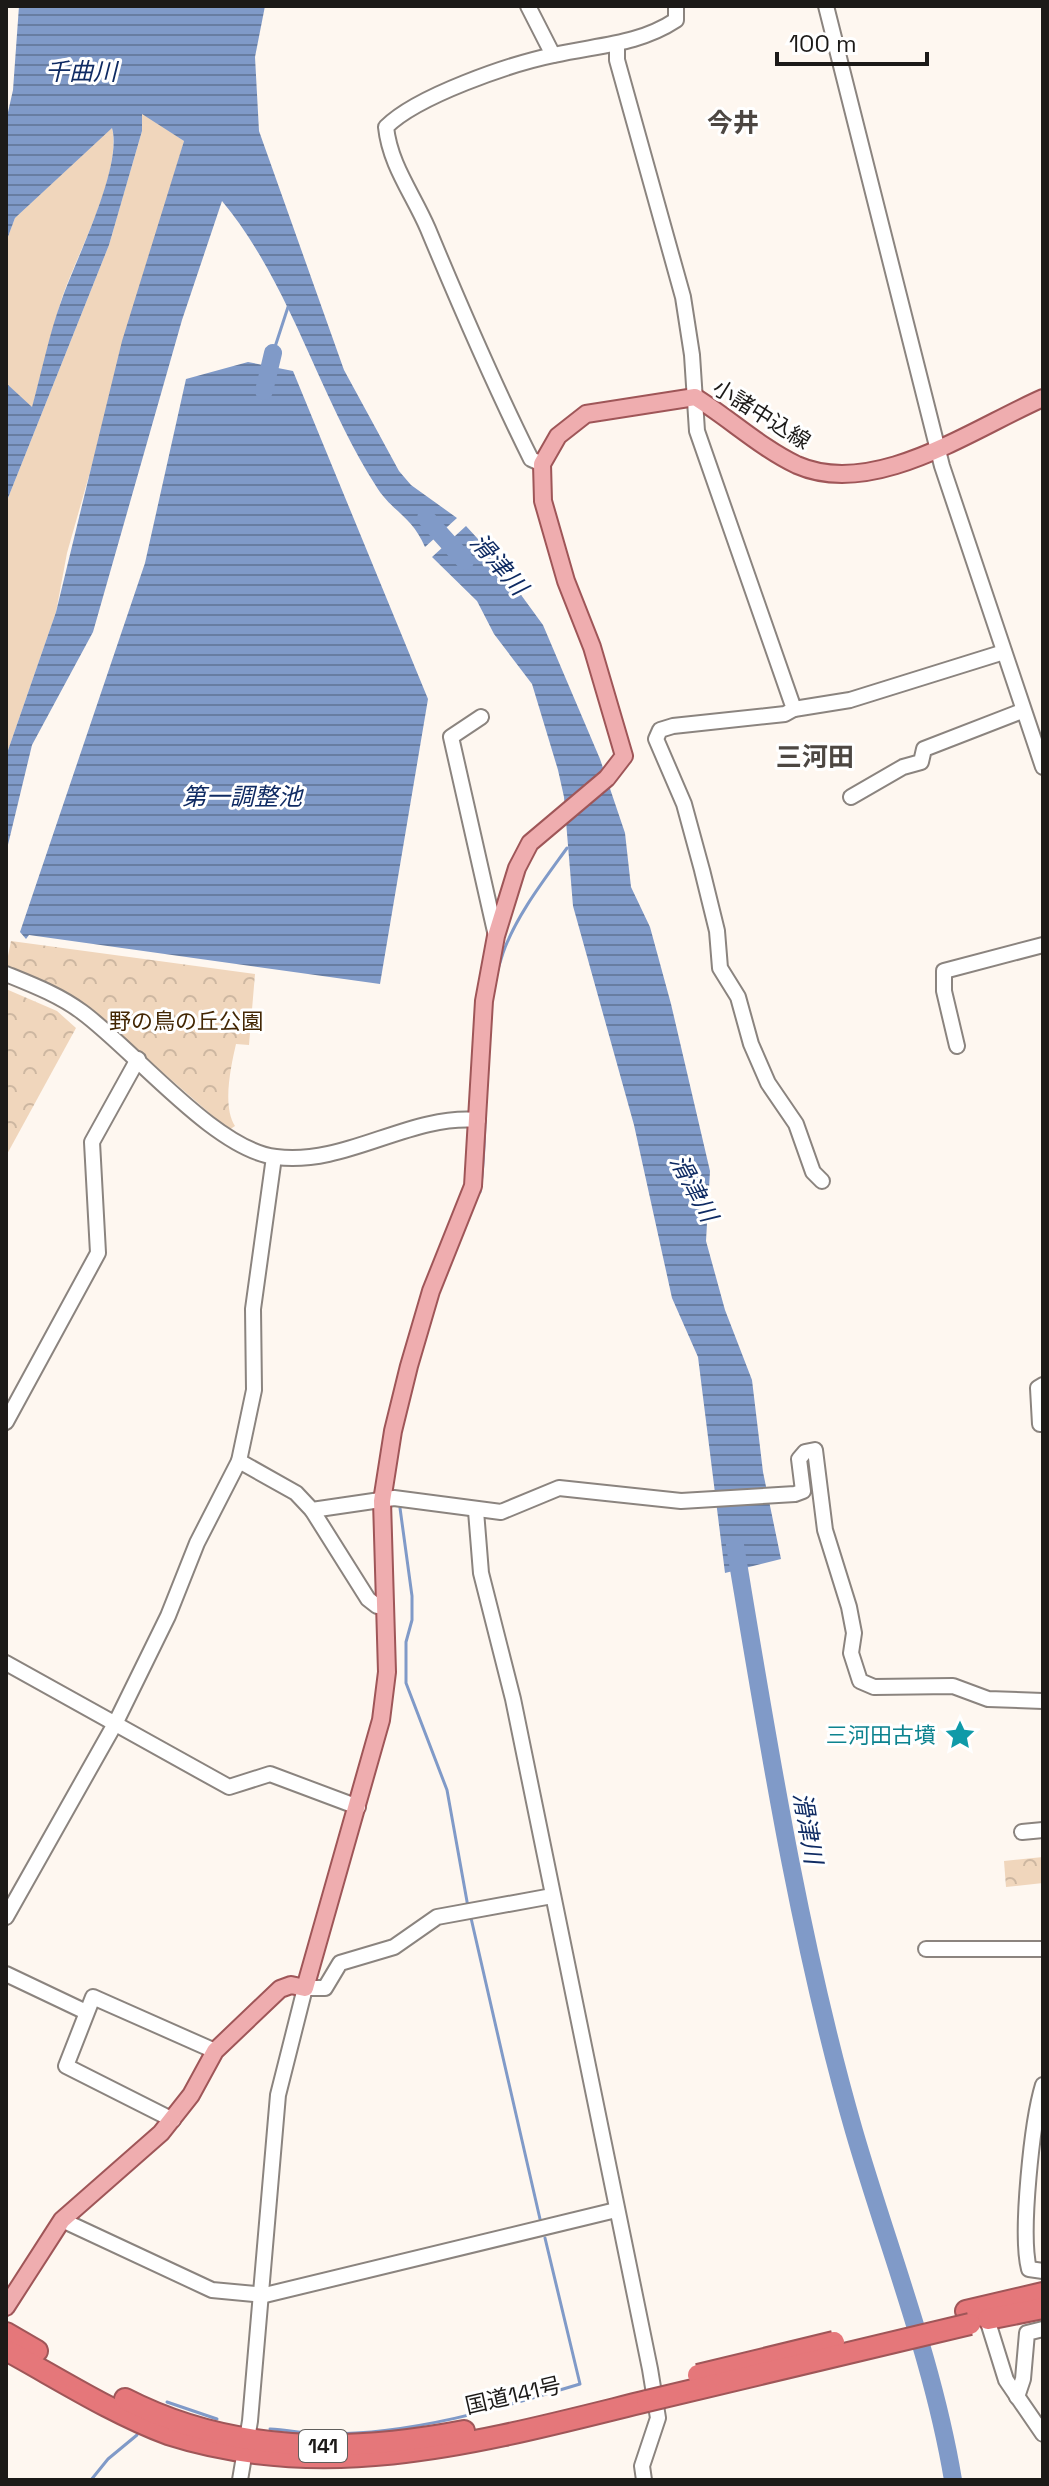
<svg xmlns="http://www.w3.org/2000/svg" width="1049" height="2486" font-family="'Space Grotesk','Noto Sans JP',sans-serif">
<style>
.grass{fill:#f0d6bc}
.forest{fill:url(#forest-crowns)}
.water{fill:url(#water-rules)}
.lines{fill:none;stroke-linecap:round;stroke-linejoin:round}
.stream{stroke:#809ac8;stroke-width:3}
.river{stroke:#809ac8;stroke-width:18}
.minor-casing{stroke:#8b847f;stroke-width:18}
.major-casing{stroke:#9f5658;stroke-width:20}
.highway-casing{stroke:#9f5658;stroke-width:24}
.minor{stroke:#fff;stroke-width:14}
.major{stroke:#efadaf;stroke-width:16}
.highway{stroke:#e5777a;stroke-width:20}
.highway-bridge-casing{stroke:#9f5658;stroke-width:24;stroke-linecap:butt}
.highway-bridge{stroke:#e5777a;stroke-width:20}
.labels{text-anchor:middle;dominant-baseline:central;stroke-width:6;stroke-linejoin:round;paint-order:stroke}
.shield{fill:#fff;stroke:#605f5d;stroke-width:2}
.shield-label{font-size:20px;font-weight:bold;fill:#1c1a18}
.street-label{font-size:22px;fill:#1c1a18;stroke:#fff}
.park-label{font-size:22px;fill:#432704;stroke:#fff}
.culture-label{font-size:22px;fill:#0d838f;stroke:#fff;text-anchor:end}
.water-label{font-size:24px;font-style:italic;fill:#0f2b63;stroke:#fff}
.quarter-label{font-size:26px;font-weight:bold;fill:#4d4742;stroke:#fff}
</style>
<defs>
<pattern id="forest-crowns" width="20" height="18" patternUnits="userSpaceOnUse" patternTransform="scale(2)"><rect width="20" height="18" fill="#f0d6bc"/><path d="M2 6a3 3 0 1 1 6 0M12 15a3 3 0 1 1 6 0" fill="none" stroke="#cdb7a1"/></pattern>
<pattern id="water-rules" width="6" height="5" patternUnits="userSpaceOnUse" patternTransform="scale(2)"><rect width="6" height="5" fill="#809ac8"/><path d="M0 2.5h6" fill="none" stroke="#687da1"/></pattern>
</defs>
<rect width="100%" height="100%" fill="#fef7f0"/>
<!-- grass -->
<g class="grass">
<path d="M142,113L184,141L67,553L56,612L6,756V503L109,245L142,131Z"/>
<path d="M112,127C122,175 76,254 61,301C50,336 42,372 32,408L6,383V242L15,218Z"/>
</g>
<!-- forest -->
<g class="forest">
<path d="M11,941L255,974L249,1045L236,1044C231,1066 222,1106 235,1126L229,1130L85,1005L63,991L6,966Z"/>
<path d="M6,989L57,1011L76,1028L6,1156Z"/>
<path d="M1043,1857V1883L1006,1887L1004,1861Z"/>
</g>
<!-- water -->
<g class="water">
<path d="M19,6H265L255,57L259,131L344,370L399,471L411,485L457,518L425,547C412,516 391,511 376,486C318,395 291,284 222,201L182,320L93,632L32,745L6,853V756L56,612L122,341L184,141L142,114V131L109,245L6,503V383L32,407C42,371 49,334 62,299C76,259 123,166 112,128L15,218L6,242V121L13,90Z"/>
<path d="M248,362L293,371L428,699L380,984L29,935L26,939L20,932L145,563L186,379Z"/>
<path d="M466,526L489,551L543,625L600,759L625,833L631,887L650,927L671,1004L710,1171L706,1241L725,1310L752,1380L763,1472L781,1559L725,1573L698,1357L672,1298L634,1125L573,906L564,797L558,770L532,684L494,634L477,601L432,557Z"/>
</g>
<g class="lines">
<!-- stream -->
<g class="stream">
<path d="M273,353L288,307"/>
<path d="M480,1192C491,1118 478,1023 503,953C516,916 544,880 567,848"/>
<path d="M400,1508L412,1596V1620L406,1642V1683L447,1790L468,1907"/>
<path d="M471,1918L540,2219"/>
<path d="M167,2402L217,2419"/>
<path d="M270,2429C289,2430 307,2434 326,2434C413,2434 497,2409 580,2384L545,2238"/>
<path d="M91,2480L108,2459L137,2435"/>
</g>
<!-- river -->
<g class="river">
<path d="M264,391L273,353"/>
<path d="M426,518L465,561"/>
<path d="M735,1545C768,1742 799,1940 854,2131C888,2248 933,2360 953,2480"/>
</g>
<!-- minor casing -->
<g class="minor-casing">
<g id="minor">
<path d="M528,6L553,55"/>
<path d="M826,6L942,466L1043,767"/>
<path d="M617,46V60L683,297L692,355L697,431L794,709L785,714L673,726L660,730L656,739L684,804L702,870L717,931L720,968L738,997L751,1044L768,1083L796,1124L813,1172L822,1181"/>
<path d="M542,464L531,459C493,383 460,306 428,229C413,194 390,165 386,127C417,96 510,64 554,55C597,45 638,45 676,20V6"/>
<path d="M794,709L850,700L1004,652"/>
<path d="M481,717L451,737L496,936"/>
<path d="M851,797L903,767L921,762L924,749L1022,711"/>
<path d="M6,974C33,985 59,995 82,1012C134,1050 215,1150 276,1157C346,1166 409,1114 478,1120"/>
<path d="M957,1046L944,991V971L1043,945"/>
<path d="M6,1422L98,1253L92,1142L138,1059"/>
<path d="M1040,1424L1038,1388L1043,1385"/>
<path d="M239,1461L296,1493L312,1510L394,1498L501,1512L559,1488L681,1501L795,1494L803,1491L799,1459L805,1452L815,1450L825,1530L849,1607L854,1633L851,1653L860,1681L874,1687L953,1686L988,1699L1043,1701"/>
<path d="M312,1510L368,1599L377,1606L385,1605"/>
<path d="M476,1511L481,1573L513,1699L650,2369L658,2418L642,2466L644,2480"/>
<path d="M6,1663L229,1787L270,1774L358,1807"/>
<path d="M1022,1832L1043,1830"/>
<path d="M6,1917L116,1722L168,1616L197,1543L239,1461L254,1390L253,1309L274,1157"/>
<path d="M926,1949H1043"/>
<path d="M6,1974L86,2012"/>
<path d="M1043,2085C1032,2121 1020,2234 1029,2269L1043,2271"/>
<path d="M173,2120L66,2066L93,1997L215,2051"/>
<path d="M62,2220L212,2290L265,2295L616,2210"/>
<path d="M987,2319L1006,2380L1043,2434"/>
<path d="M1017,2397L1023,2379L1027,2333L1043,2329"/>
<path d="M240,2480L250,2421L278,2095L305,1988H325L340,1963L394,1947L437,1917L552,1896"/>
</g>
</g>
<!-- major casing -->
<g class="major-casing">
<path id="major" d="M6,2307L62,2220L161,2133L191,2095L215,2051L280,1989L291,1985L305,1988L381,1720L387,1672L382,1501L393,1431L409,1366L431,1291L473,1186L484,1001L496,936L517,868L530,843L607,778L624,756L592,647L566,581L543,501L542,464L558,436L586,414L695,397C729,418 761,448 797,465C874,499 974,428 1043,398"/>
</g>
<!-- highway casing -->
<g class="highway-casing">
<g id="highway">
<path d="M966,2311L1043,2293"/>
<path d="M988,2319L1043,2308"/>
<path d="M6,2333L37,2351"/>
<path d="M6,2350C59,2379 112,2413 168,2434C330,2486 488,2440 647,2401"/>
<path d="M125,2399C232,2454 349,2453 464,2431"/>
</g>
</g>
<!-- minor -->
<use href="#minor" class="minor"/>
<!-- major -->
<use href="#major" class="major"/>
<!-- highway -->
<use href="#highway" class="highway"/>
<!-- highway-bridge casing -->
<g class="highway-bridge-casing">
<g id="highway-bridge">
<path d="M698,2375L834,2342"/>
<path d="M647,2401L970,2324"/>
</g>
</g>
<!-- highway-bridge -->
<use href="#highway-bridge" class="highway-bridge"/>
</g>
<!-- icons -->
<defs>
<g id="sight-bare" transform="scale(2.4)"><path d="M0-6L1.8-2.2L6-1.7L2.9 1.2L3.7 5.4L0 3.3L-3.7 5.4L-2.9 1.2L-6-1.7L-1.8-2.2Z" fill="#0f9aa8" stroke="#fff" stroke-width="2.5" paint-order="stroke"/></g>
</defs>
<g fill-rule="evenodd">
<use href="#sight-bare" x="960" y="1735"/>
</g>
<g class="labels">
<!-- shield labels -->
<rect class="shield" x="299" y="2430" width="48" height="32" rx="6"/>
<g class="shield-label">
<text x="323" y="2446">141</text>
</g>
<!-- street labels -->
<g class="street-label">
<text transform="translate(762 414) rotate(32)">小諸中込線</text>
<text transform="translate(513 2395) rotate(-13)">国道141号</text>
</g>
<!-- park labels -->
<g class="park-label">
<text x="186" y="1021">野の鳥の丘公園</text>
</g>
<!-- culture labels -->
<g class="culture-label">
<text x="936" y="1735">三河田古墳</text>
</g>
<!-- water labels -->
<g class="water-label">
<text x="81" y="71">千曲川</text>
<text transform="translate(499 564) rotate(49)">滑津川</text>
<text x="242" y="796">第一調整池</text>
<text transform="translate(694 1188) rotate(62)">滑津川</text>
<text transform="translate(808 1828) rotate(80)">滑津川</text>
</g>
<!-- quarter labels -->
<g class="quarter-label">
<text x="733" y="123">今井</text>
<text x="815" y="757">三河田</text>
</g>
</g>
<!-- border -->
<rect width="1049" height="2486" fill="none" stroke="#1c1a18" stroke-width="16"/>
<!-- scale -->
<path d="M777 52v12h150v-12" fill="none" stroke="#1c1a18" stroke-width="4"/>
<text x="789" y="52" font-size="24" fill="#1c1a18" stroke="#ffffff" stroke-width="6" paint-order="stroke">100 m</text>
</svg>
